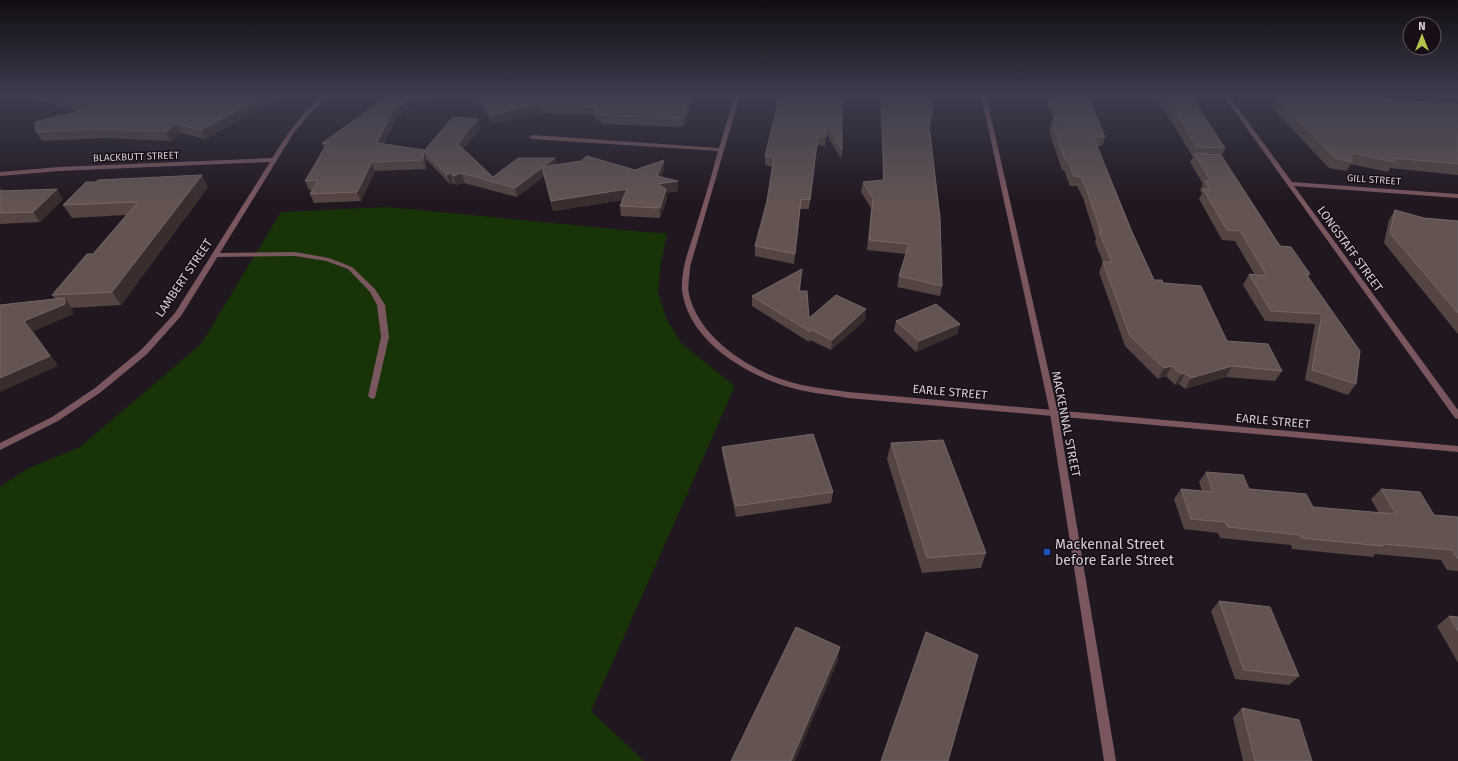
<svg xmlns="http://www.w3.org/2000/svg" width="1458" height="761" font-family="'Fira Sans',sans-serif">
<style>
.green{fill:#173307}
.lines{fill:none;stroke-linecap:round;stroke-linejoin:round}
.service{fill:#7a565f;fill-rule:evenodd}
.minor{fill:#7a565f;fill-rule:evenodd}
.tertiary{fill:#7a565f;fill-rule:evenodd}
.wall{fill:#554542}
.shaded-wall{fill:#3a2d2e}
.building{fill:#635452;stroke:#756766}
.transit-dot{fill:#1a4fb4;stroke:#180e17;stroke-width:1.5}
.labels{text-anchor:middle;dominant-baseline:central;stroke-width:3;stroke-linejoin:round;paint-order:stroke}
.far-street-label{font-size:10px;fill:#d6cfd5;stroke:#180e17}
.street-label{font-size:12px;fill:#d6cfd5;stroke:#180e17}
.near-poi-label{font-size:14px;fill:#d6cfd5;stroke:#180e17;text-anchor:start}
</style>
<rect width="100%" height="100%" fill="#211720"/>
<!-- green -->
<path class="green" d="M387,207L667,234L661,263L658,291L666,318L682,344L735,386L591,711L644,761H0V487L27,469L80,447L201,344L281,212Z"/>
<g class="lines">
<!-- service -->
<path class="service" d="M295,252L329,258L352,267L375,289L385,305L389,337L375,398L372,399L368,396L381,337L377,305L370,292L348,269L326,261L295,256L215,257L212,255L215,253Z"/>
<!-- minor -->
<g class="minor">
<path d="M326,95H331L311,112L293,134L181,316L147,354L101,392L58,421L0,450V443L52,417L95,388L141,350L175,313L270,162L59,171L0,176V172L59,167L272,158L289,132L307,110Z"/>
<path d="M735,95H740L690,267C690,276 687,286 689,294C699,339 752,372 794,383C812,388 830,389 848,392L1458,446V452L848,398C827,394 806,393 785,386C745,373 699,346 685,304C684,299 682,294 682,289C681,269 689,249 695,230C703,204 711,178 718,151L532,139L529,137L532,135L719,148Z"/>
<path d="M1223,95H1228L1292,182L1458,194V198L1294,186L1458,410V419L1455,418Z"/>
<path d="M1441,95H1458V98L1443,97Z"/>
</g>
<!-- tertiary -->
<path class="tertiary" d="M981,95H986L1058,413L1116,761H1104L1050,413Z"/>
</g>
<!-- wall -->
<g class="wall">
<path d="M27,95H278L280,99L205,139L181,133L171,141L106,138L42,141L36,132L79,111L30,99Z"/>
<path d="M390,95H429L430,101L416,100L398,117V114L384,144L424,151L478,119L480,128L463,149L493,177L555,158L556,165L635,170L664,169L661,177L678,181V191L666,193L667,199L660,218L621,216L620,206L623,200L553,211L544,176L517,197L464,183L456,185L453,183L450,184L427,160L426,159V169L375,171L361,201L314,203L310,194L312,190H309L305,181L324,148L322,143Z"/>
<path d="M474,95H695L684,127L602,124V121H596L595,115L542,113L493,123Z"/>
<path d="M842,95V150L841,159L826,133L825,146L817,145L809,209H800L794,264L755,256V246L767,201L773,167L765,165V156Z"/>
<path d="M880,95H931L932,116L931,125H929L942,286L940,296L897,287L899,276L906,254L867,250L871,208L861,192L863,182L883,180Z"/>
<path d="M1045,95H1087L1105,137L1102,146H1097L1132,232L1154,280L1163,283L1227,341L1282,371L1275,381L1226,377L1185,389L1179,384L1175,385L1166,376L1158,379L1125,346L1099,272L1103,262L1095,242L1096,239L1083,198L1077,186H1070L1064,170H1062L1049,131L1053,118Z"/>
<path d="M1155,95H1190L1225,148L1222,156L1280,246L1310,274L1308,277L1356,384L1348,395L1305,380L1315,324L1265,321L1243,285L1249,274L1255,275L1235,241L1222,240L1199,199L1202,193L1200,190L1203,184L1190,162L1193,157Z"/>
<path d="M1277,99L1458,104V175L1390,168L1388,172L1351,164L1346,171L1329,168L1272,108Z"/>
<path d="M0,187L3,191L63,199L40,222L0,224Z"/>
<path d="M208,187L121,305L71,308L73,314L33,331L58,366L0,305L55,299L52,295L93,254L126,215L72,218L63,205Z"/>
<path d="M1395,210L1424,218L1458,221V334L1384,243L1389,220Z"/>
<path d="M801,279L800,291L809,318L865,320L831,350L810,340L809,342L752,306V296Z"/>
<path d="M896,321L960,324L957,334L916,352L894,331Z"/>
<path d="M891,443L986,553L981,568L922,573L887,459Z"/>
<path d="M722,447L833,492L831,503L736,517L723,457Z"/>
<path d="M1206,472L1249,489L1313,507L1379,513L1371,499L1381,489L1434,515L1458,517V571L1447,570L1441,560L1375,554L1373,557L1292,549L1291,545L1220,538L1218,533L1184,529L1174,499L1181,489L1202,491L1199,482Z"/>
<path d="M1219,601L1299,676L1289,685L1235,679L1211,611Z"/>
<path d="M1449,616L1458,617V663L1437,626Z"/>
<path d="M1242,708L1312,761H1243L1233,718Z"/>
</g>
<!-- shaded-wall -->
<g class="shaded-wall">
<path d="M267,95H278L280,99L205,139L201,130Z"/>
<path d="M410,95H414L416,100L398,117V114L380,152L377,143L396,105Z"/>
<path d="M692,95H695L684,127L683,119Z"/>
<path d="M541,104L542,113L493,123L491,115Z"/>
<path d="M478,119L480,128L460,153L458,144Z"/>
<path d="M176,124L181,133L171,141L166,132Z"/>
<path d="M424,150L426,159V169L423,160Z"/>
<path d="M555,158L556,167H542Z"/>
<path d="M664,160V169L658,184L678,181V191L666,193L667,199L660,218L657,176Z"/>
<path d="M372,162L375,171L361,201L357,192Z"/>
<path d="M542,167L544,176L517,197L515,188Z"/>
<path d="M451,173L453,183L450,184L447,175Z"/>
<path d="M462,173L464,183L456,185L453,176Z"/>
<path d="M202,175L208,187L121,305L112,292Z"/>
<path d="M0,187L4,193L0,201Z"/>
<path d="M57,189L63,199L40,222L33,212Z"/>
<path d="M627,189L628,199L553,211L551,201Z"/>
<path d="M64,298L72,308L73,314L33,331L58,366L0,392V378L24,321Z"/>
<path d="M866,309L865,320L831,350L832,340Z"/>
<path d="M960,324L957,334L916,352L919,341Z"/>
<path d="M1172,366L1166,376L1158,379L1164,368Z"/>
<path d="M1232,366L1226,377L1185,389L1191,378Z"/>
<path d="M1185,373L1179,384L1175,385L1181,374Z"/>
<path d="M840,647L838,661L795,761H791Z"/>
</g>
<!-- building -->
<g class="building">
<path d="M43,95H267L201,130L176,124L166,132L101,129L36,132L35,122L93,108Z"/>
<path d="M390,95H410L396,109V105L377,143L424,150L423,160L372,162L357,192L310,194L318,180L305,181L325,147L329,144L322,143Z"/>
<path d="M478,95H692L683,119L601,115L602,113L595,112L598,107L541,104L491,115Z"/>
<path d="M780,95H842V150L827,124L826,137L818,136L810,200L801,199L795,254L755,246L767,201L774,157L765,156Z"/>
<path d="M882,95H931L932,116H928L940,218L942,286L899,276L909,244L869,240L873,199L863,182L884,180Z"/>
<path d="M1051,95H1087L1105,137L1093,136L1132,232L1154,280H1162L1163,283L1201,286L1227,341L1268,344L1282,371L1232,366L1191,378L1185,373L1181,374L1172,366L1164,368L1130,336L1103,262H1112L1099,232H1101L1086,188L1081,177L1074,176L1068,160H1065L1052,122H1057L1054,115H1058Z"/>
<path d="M1164,95H1190L1225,148L1197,147Z"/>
<path d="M1311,95H1325L1458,104V164L1394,158V162L1352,153V162L1335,158L1277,99Z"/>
<path d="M453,117L478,119L458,144L493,177L518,158H555L515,188L462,173L453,176L451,173L447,175L424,151Z"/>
<path d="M1194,153L1221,155L1280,246L1291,247L1310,274H1306L1360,351L1356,384L1312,370L1322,314L1271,311L1249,274L1267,276L1240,231L1227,230L1203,189H1210L1205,181H1211Z"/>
<path d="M587,156L635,170L664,160L657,176L678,181L658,184L666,189L660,208L620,206L627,189L551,201L542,167L581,161Z"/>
<path d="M202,175L112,292L52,295L87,254H93L138,202L63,205L86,182H96L98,180Z"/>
<path d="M57,189L33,212L0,213V191Z"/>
<path d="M1395,210L1424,218L1458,221V313L1390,233Z"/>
<path d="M802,269L799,291H807L809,318L836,295L866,309L832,340L810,329V332L752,296Z"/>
<path d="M64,298L65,304L24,321L50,356L0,378V305Z"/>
<path d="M936,304L960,324L919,341L896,321Z"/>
<path d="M813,434L833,492L736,506L722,447Z"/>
<path d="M943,440L986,553L927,558L891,443Z"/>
<path d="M1206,472L1243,475L1249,489L1306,494L1313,507L1396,514L1381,489L1420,492L1434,515L1458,517V559L1452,550L1382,544L1383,546L1301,538L1300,535L1228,527L1225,522L1191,519L1181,489L1213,492Z"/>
<path d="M1219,601L1270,607L1299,676L1244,670Z"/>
<path d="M1449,616L1458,617V631Z"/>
<path d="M796,627L840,647L791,761H731Z"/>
<path d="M926,632L978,655L948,761H881Z"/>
<path d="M1242,708L1299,720L1312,761H1255Z"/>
</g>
<!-- sky -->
<linearGradient id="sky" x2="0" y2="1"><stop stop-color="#120d12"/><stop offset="0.47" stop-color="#3d3c4e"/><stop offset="1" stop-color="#3d3c4e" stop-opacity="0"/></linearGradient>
<rect width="1458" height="202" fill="url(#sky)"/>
<!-- markers -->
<rect class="transit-dot" x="1043" y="548" width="8" height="8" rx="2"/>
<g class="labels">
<!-- far-street labels -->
<g class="far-street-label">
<text transform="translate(136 157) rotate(-2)">BLACKBUTT STREET</text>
<text transform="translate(1374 180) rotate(4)">GILL STREET</text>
</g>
<!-- street labels -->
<g class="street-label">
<text transform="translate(1350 249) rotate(54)">LONGSTAFF STREET</text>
<text transform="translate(184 278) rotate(-56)">LAMBERT STREET</text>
<text transform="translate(950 392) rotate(5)">EARLE STREET</text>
<text transform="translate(1273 421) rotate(5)">EARLE STREET</text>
<text transform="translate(1066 424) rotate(79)">MACKENNAL STREET</text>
</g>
<!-- near-poi labels -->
<g class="near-poi-label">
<text x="1055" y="544">Mackennal Street<tspan x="1055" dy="16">before Earle Street</tspan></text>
</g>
</g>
<!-- north arrow -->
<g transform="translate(1422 36)"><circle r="19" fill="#180e17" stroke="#645b63"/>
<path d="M0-3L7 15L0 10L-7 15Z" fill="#b4c24b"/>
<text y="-6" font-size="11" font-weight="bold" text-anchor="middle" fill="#d6cfd5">N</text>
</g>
</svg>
